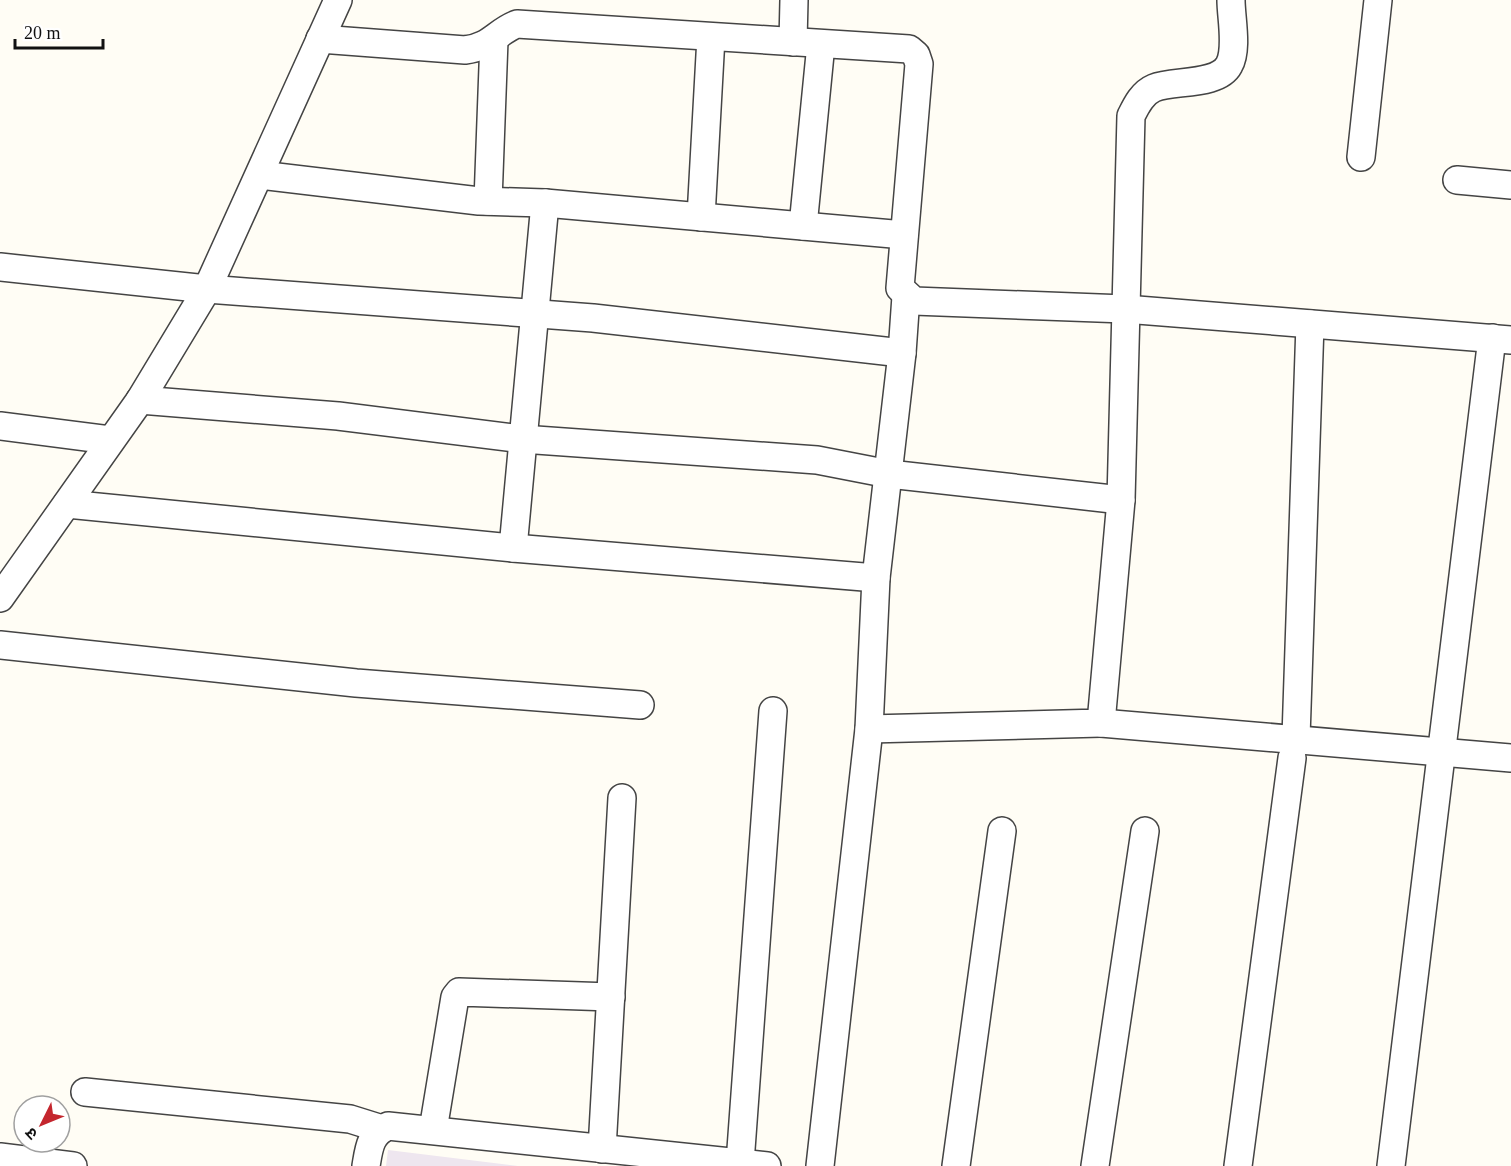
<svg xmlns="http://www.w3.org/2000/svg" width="1511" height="1166" font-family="'Times New Roman','Noto Sans Devanagari',serif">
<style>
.industrial{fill:#eee6ef}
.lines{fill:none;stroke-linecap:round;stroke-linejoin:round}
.street-casing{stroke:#444;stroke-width:30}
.street{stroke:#fff;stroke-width:27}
</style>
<rect width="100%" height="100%" fill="#fffdf5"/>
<!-- industrial -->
<path class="industrial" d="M388,1150L518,1166H386Z"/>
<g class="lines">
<!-- street casing -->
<g class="street-casing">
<g id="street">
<path d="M320,39L465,50C491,47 496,32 517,24L909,49L916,55L919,64L900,288L914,301L1125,309L1511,340"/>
<path d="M793,42L794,0"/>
<path d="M1361,157L1378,0"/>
<path d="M260,175L479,201L545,203L904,235"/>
<path d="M1457,180L1511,185"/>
<path d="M488,201L494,40"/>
<path d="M701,217L711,37"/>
<path d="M803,226L821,44"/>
<path d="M0,267L207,289L593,318L902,353"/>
<path d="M140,400L338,416L522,439L817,460L889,474L1121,500"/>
<path d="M0,426L110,440"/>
<path d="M67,504L513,548L876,578"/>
<path d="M513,548L545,203"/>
<path d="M0,598L140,400L207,289L338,0"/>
<path d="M0,645L356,683L640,705"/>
<path d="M1101,723L1511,758"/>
<path d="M869,729L1101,723L1121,500L1131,116C1136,106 1142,93 1154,88C1173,80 1218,86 1229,65C1238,49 1231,18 1231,0"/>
<path d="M1296,737L1310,324"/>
<path d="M85,1092L350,1119L382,1129"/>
<path d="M433,1130L455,997L459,992L611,997"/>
<path d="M602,1149L622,798"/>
<path d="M0,1157L73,1166"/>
<path d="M740,1163L767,1166"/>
<path d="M366,1166C369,1148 370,1134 388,1126L740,1163L773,711"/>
<path d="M820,1166L869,729L876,578L902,353L906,296"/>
<path d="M956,1166L1002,831"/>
<path d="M1095,1166L1145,831"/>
<path d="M1238,1166L1292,758"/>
<path d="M1391,1166L1492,338"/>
</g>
</g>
<!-- street -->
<use href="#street" class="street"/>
</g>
<!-- north arrow -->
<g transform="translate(42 1124) rotate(227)"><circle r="28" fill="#ffffff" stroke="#a0a0a0" stroke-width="1.5"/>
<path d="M0-4.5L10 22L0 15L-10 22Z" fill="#c4262e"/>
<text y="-9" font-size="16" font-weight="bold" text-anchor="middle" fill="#111111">उ</text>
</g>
<!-- scale -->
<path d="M15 39v9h88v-9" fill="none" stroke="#111111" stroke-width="3"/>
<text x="24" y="39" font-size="18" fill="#111111" stroke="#ffffff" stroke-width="4.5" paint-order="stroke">20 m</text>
</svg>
